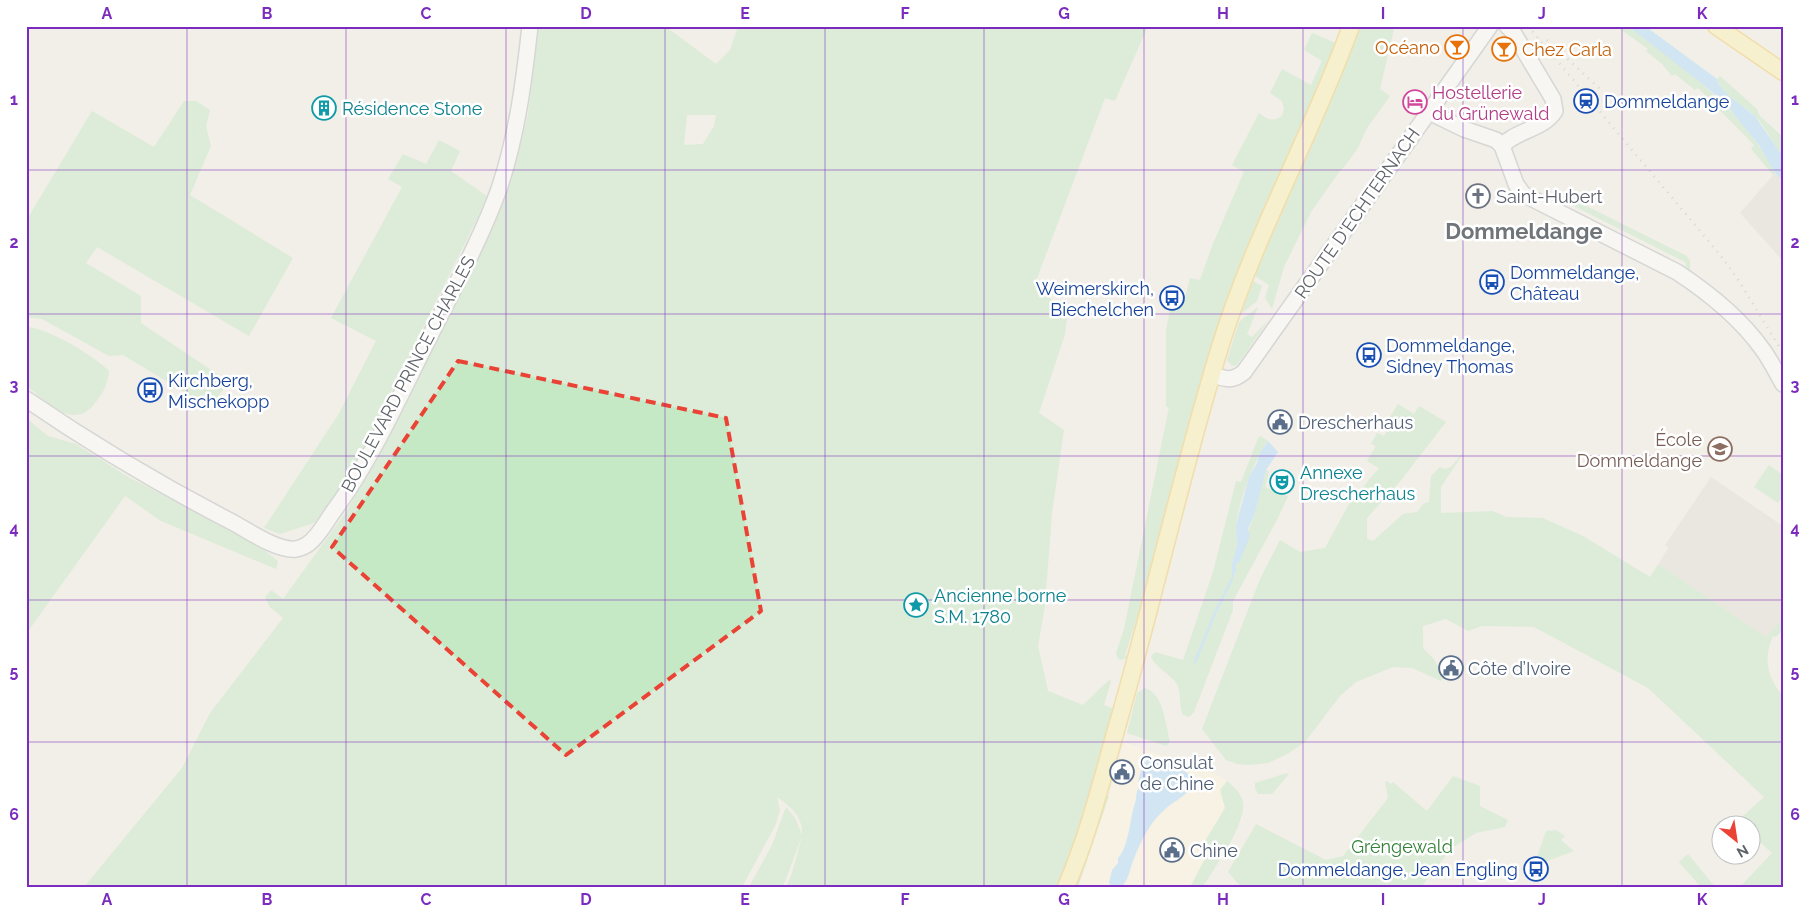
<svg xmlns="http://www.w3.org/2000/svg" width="1809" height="913" font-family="Raleway,sans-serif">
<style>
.commercial{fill:#fef7e0}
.education{fill:#e1ded6}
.green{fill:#c5e8c5;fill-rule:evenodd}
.water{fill:#aadaff}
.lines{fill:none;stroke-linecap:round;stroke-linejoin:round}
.stream{stroke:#aadaff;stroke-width:2.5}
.secondary-casing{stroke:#b6babf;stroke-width:18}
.primary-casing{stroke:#f2c960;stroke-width:19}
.secondary{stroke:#fff;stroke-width:15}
.primary{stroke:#fff2af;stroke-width:16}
.rail{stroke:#b6b7b8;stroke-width:2.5;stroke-dasharray:1 6;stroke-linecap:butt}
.marked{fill:none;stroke:#ea4335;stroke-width:4;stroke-dasharray:10 6;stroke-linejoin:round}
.grid{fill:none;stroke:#7b2cbf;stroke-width:1;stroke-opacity:0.55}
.labels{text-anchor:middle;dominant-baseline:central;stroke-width:5;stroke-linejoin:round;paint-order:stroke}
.food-label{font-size:18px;fill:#c56008;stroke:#fff;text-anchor:end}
.hotel-label{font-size:18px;fill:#b23c85;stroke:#fff;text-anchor:start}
.transit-label{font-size:18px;fill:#164399;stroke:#fff;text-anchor:start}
.culture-label{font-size:18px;fill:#0d838f;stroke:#fff;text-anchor:start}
.worship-label{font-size:18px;fill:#5b616d;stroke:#fff;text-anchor:start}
.street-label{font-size:18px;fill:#5f6368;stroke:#fff}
.service-label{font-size:18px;fill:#4e5e75;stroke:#fff;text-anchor:start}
.education-label{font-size:18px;fill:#785e54;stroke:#fff;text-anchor:end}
.park-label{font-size:18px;fill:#348238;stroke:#fff}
.district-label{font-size:22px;font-weight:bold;fill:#70757a;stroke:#fff}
.neatline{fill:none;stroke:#7b2cbf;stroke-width:2}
.grid-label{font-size:16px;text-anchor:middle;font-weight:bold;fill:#7b2cbf}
</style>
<rect width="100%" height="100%" fill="#f1efe8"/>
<!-- commercial -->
<path class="commercial" d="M1124,742L1220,776L1234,787L1242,800V819L1233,836L1203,887L1077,886L1109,796Z"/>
<!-- education -->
<g class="education">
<path d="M1775,173L1783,180V261L1740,213Z"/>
<path d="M1711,477L1783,526V619L1766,638L1658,565L1668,548L1665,545Z"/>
</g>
<!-- green -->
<g class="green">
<path d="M539,26H665L716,64L730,50L738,26H1148L1115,101L1105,98L1036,281L1067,318L1065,334L1039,413L1064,430L1052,513L1045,605L1038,646L1048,691L1083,705L1109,680L1111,681L1104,705L1121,712L1099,793L1109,796L1078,887H786L792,873L802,836L783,887H749L772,845L786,807L795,818L802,835C803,816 791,807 777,797L780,810L775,826L742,887H84L182,768L210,713L283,618L270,607L265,597L271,590L283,599L346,512L392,430L449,317L490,231L518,156L528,113ZM687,115H716L714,126L703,144L684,145Z"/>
<path d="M1356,26H1393L1394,29L1380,89L1390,96L1367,128L1358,148L1345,166L1339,172L1311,212L1284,267L1272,309L1265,298L1269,285L1255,276Z"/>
<path d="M1616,26H1628C1686,71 1741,106 1775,173L1773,175L1751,149L1754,145L1698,88L1695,90L1675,74L1672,76L1662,64L1646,51L1648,49Z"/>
<path d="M1312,33L1338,44L1222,315L1209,352L1138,615L1125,655L1127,656V658L1120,660L1117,657L1116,653L1124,629L1169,407H1166V330L1173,295L1185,298L1190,278L1200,280L1212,246L1244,172L1232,165L1259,113C1268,120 1272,122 1282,116L1284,109L1282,101L1270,93L1282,69L1311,85L1322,61L1304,50Z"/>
<path d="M1720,76L1757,109L1759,115L1783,137V157C1773,145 1766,126 1754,115C1742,104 1722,96 1717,79Z"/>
<path d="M184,101H196L210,110L206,126L211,146L190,195L293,258L249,336L97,247L86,263L141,296V323L229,382L216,399L210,403L199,401L123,355L109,356L42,319L26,317V221L92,111L154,147Z"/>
<path d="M439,140L460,151L451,171L487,196L479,215L359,457L331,504L314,523L280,534L264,528L338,415L376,341L331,318L402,187L388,179L403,154L426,164Z"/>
<path d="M1558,192L1687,256L1690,261V272L1687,270L1685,262L1558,198L1553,199L1551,197Z"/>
<path d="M1253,281L1262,286L1257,301L1241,314Z"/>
<path d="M1258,307L1247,334L1252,337L1268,321L1237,365L1232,366L1227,360L1239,322Z"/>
<path d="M26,327C47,327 94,356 109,371C108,384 103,393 95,403C73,432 48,401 26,386Z"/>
<path d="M1398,404L1414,414L1419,406L1446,422L1402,479L1367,518V539L1373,541L1403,514L1417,512L1423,504L1429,502L1431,476L1440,467L1444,469L1451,467L1466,449L1441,487V513L1493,511L1506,517L1543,518L1583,536L1650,577L1658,564L1766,637L1783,619V629L1776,637L1773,636C1763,659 1767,677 1783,696V887H1740L1772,853L1761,843L1752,840V826L1733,825L1764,797L1648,688L1534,627L1482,626L1468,631L1446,619L1423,626V648L1434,659L1443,677L1441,681L1412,668L1393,667L1356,682L1340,696L1305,742L1287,754L1268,763L1250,765L1237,764L1226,760L1202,729L1260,579L1280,540L1300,552L1325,548L1350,502L1379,468L1367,461L1376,446L1371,444L1377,433L1384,436L1390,426L1386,423Z"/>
<path d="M26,418L48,436L76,444L130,478L250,539L278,561L276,569L161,521L125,496L26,634Z"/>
<path d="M1261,436L1268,441C1254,460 1239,501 1236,525C1236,531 1237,538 1237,544C1236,551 1234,557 1232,563L1236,571V564L1255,513L1266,470L1269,472L1265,487L1288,496L1279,516L1233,601V610L1194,712L1189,717L1183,715C1179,706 1181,695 1178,686C1173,675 1154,667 1151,656L1155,652L1183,660L1213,572L1236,481L1241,482L1258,438Z"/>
<path d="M1769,465L1783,475V496L1778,503L1754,487Z"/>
<path d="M1145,688C1164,694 1165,724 1170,741L1166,746L1127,733L1137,693Z"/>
<path d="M1287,773L1289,774L1272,794H1258L1255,788V783Z"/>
<path d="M1453,776L1480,786V806L1508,820L1505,827L1476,833L1452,848L1421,887H1241L1228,872L1256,824L1326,860L1343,856L1388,798L1385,782L1387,781L1391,784L1393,782L1427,811Z"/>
<path d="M1227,781C1233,786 1239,791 1242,799C1250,820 1214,868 1203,887H1190L1209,851L1205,841L1225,808L1220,790Z"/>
<path d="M1556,830L1565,836L1561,840L1574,851L1534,866L1546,831Z"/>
<path d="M1688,854L1715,887H1701L1679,862Z"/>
</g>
<!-- water -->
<g class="water">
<path d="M1628,26H1645L1717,79L1719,85L1729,96L1755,116L1783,157V180L1775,173L1759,145L1724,102L1700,82Z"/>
<path d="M1268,441L1278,452L1266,470L1255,513L1248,529L1250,536L1240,561L1236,564V571L1232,579V563L1237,545L1236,525L1249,477L1257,463L1260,453Z"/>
<path d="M1154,759C1165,761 1177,764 1186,772C1203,786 1181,797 1170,805C1163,810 1153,821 1149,828C1142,839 1136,852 1132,864C1129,872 1129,878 1123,885L1113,887L1109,883L1112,870L1118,863V858C1129,847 1130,817 1135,803C1137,798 1135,793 1139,788C1137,778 1142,768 1147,760Z"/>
</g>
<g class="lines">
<!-- stream -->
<path class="stream" d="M1195,662L1215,613L1232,579"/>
<!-- secondary casing -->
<g class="secondary-casing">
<g id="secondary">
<path d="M1429,112L1464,129L1496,140L1502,146L1516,184L1523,194L1677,272C1709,293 1741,319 1763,350C1771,361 1776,372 1783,384"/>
<path d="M1502,146C1516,130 1543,130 1555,111L1553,99L1513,32L1507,26"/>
<path d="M1212,375C1226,379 1232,382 1244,372L1490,26"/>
<path d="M26,399C93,445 162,486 234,523C250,532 278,551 296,549C301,548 304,547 308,544C318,537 326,522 333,512C370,462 396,404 424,348C450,295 479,244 499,189C517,136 524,81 530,26"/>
</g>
</g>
<!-- primary casing -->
<g class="primary-casing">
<g id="primary">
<path d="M1716,26L1783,72"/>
<path d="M1066,887C1088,836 1101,783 1116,730C1153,603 1181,474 1220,347C1254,236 1312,135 1351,26"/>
</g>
</g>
<!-- secondary -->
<use href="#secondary" class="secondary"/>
<!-- primary -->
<use href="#primary" class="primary"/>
<!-- rail -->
<g class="rail">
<path d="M1528,26L1721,256L1739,281L1783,353"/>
<path d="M1547,40L1600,89"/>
</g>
</g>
<!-- marked area -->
<path d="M0 0H1809V913H0ZM458,361L726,418L761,611L566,755L332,547Z" fill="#f1efe8" fill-opacity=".55" fill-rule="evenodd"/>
<path class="marked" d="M458,361L726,418L761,611L566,755L332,547Z"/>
<!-- grid -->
<path class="grid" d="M187,26V887M346,26V887M506,26V887M665,26V887M825,26V887M984,26V887M1144,26V887M1303,26V887M1463,26V887M1622,26V887M26,170H1783M26,314H1783M26,456H1783M26,600H1783M26,742H1783"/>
<!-- icons -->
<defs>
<g id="bar-ring" transform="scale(1.25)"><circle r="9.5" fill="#fff" stroke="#e8710a" stroke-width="1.5"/><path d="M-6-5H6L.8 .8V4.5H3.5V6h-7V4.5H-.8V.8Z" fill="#e8710a"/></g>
<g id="station-ring" transform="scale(1.25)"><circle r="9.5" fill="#fff" stroke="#1a4fb4" stroke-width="1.5"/><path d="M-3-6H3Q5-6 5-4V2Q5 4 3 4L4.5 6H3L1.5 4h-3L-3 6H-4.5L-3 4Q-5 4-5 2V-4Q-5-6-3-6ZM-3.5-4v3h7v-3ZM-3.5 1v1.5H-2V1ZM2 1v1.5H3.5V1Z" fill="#1a4fb4"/></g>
<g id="hotel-ring" transform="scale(1.25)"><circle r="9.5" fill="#fff" stroke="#d1479c" stroke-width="1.5"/><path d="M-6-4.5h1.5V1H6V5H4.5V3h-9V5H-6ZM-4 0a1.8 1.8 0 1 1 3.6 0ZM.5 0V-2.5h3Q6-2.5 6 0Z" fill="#d1479c"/></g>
<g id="building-ring" transform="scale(1.25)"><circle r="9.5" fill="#fff" stroke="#0f9aa8" stroke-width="1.5"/><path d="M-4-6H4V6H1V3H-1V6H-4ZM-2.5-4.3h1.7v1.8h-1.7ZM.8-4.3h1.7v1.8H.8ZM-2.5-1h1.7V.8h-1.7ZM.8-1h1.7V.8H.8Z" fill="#0f9aa8"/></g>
<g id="church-ring" transform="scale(1.25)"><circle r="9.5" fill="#fff" stroke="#6b7280" stroke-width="1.5"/><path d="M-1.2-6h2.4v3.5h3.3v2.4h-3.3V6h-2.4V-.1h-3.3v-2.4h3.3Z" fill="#6b7280"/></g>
<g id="bus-ring" transform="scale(1.25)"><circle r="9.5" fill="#fff" stroke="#1a4fb4" stroke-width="1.5"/><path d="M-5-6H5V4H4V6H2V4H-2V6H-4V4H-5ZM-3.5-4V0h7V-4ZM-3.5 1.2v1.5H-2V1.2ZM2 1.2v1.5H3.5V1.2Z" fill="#1a4fb4"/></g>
<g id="civic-ring" transform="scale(1.25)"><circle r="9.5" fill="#fff" stroke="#5c6f8a" stroke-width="1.5"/><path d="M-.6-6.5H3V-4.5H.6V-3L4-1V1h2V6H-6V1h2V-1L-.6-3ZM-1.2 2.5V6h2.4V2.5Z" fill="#5c6f8a"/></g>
<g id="school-ring" transform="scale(1.25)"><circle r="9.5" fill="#fff" stroke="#8d6e63" stroke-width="1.5"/><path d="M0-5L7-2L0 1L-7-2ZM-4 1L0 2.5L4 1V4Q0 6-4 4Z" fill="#8d6e63"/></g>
<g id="theatre-ring" transform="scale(1.25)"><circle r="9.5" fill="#fff" stroke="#0f9aa8" stroke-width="1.5"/><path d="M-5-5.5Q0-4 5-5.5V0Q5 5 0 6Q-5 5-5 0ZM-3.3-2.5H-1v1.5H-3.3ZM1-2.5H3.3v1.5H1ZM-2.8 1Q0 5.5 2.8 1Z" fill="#0f9aa8"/></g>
<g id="sight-ring" transform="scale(1.25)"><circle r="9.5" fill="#fff" stroke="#0f9aa8" stroke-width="1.5"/><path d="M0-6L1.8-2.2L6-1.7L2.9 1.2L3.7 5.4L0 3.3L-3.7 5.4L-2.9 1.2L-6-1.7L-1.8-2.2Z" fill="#0f9aa8"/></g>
</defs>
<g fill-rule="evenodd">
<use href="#bar-ring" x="1457" y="47"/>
<use href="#bar-ring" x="1504" y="49"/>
<use href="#station-ring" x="1586" y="101"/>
<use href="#hotel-ring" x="1415" y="102"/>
<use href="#building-ring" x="324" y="108"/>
<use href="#church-ring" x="1478" y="196"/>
<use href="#bus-ring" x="1492" y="282"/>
<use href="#bus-ring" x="1172" y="298"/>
<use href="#bus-ring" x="1369" y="355"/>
<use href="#bus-ring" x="150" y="390"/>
<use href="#civic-ring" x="1280" y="422"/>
<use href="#school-ring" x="1720" y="449"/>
<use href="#theatre-ring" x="1282" y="482"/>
<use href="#sight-ring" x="916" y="605"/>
<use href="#civic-ring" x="1451" y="668"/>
<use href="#civic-ring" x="1122" y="772"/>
<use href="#civic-ring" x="1172" y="850"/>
<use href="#bus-ring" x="1536" y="869"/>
</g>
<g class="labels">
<!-- food labels -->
<g class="food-label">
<text x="1440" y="47">Océano</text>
<text x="1522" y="49" text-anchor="start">Chez Carla</text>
</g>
<!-- hotel labels -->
<g class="hotel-label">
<text x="1432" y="92">Hostellerie<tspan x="1432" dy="21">du Grünewald</tspan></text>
</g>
<!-- transit labels -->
<g class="transit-label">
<text x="1604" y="101">Dommeldange</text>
<text x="1510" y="272">Dommeldange,<tspan x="1510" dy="21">Château</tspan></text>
<text x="1154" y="288" text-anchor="end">Weimerskirch,<tspan x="1154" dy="21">Biechelchen</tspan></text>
<text x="1386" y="345">Dommeldange,<tspan x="1386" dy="21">Sidney Thomas</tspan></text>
<text x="168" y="380">Kirchberg,<tspan x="168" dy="21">Mischekopp</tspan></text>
<text x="1518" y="869" text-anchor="end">Dommeldange, Jean Engling</text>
</g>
<!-- culture labels -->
<g class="culture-label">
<text x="342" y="108">Résidence Stone</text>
<text x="1300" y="472">Annexe<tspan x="1300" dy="21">Drescherhaus</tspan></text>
<text x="934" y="595">Ancienne borne<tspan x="934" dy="21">S.M. 1780</tspan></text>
</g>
<!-- worship labels -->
<g class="worship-label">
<text x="1496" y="196">Saint-Hubert</text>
</g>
<!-- street labels -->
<g class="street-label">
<text transform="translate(1357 213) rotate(-55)">ROUTE D'ECHTERNACH</text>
<text transform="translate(408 374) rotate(-62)">BOULEVARD PRINCE CHARLES</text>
</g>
<!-- service labels -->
<g class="service-label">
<text x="1298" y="422">Drescherhaus</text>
<text x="1468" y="668">Côte d’Ivoire</text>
<text x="1140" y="762">Consulat<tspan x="1140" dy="21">de Chine</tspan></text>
<text x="1190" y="850">Chine</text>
</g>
<!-- education labels -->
<g class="education-label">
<text x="1702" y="439">École<tspan x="1702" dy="21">Dommeldange</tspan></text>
</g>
<!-- park labels -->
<g class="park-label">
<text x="1402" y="846">Gréngewald</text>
</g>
<!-- district labels -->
<g class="district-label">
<text x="1524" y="231">Dommeldange</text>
</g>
</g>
<!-- border -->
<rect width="1809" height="913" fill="none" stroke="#ffffff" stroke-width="55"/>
<!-- north arrow -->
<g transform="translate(1736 840) rotate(150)"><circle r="24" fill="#ffffff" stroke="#bfc1c3"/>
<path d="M0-4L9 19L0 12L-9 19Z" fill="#ea4335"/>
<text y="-8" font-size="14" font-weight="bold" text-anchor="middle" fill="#5f6368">N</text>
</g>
<rect x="28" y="28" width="1754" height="858" class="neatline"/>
<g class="grid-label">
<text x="107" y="19">A</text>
<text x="267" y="19">B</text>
<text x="426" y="19">C</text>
<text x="586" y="19">D</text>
<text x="745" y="19">E</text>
<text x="905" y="19">F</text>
<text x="1064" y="19">G</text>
<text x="1223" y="19">H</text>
<text x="1383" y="19">I</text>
<text x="1542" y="19">J</text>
<text x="1702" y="19">K</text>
<text x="14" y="105">1</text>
<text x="1795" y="105">1</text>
<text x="14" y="248">2</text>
<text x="1795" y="248">2</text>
<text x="14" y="391">3</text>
<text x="1795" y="391">3</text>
<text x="14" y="534">4</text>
<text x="1795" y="534">4</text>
<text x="14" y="677">5</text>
<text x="1795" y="677">5</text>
<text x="14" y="820">6</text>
<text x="1795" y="820">6</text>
<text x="107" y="905">A</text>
<text x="267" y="905">B</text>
<text x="426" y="905">C</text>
<text x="586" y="905">D</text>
<text x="745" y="905">E</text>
<text x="905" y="905">F</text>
<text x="1064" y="905">G</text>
<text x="1223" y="905">H</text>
<text x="1383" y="905">I</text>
<text x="1542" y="905">J</text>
<text x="1702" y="905">K</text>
</g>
</svg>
